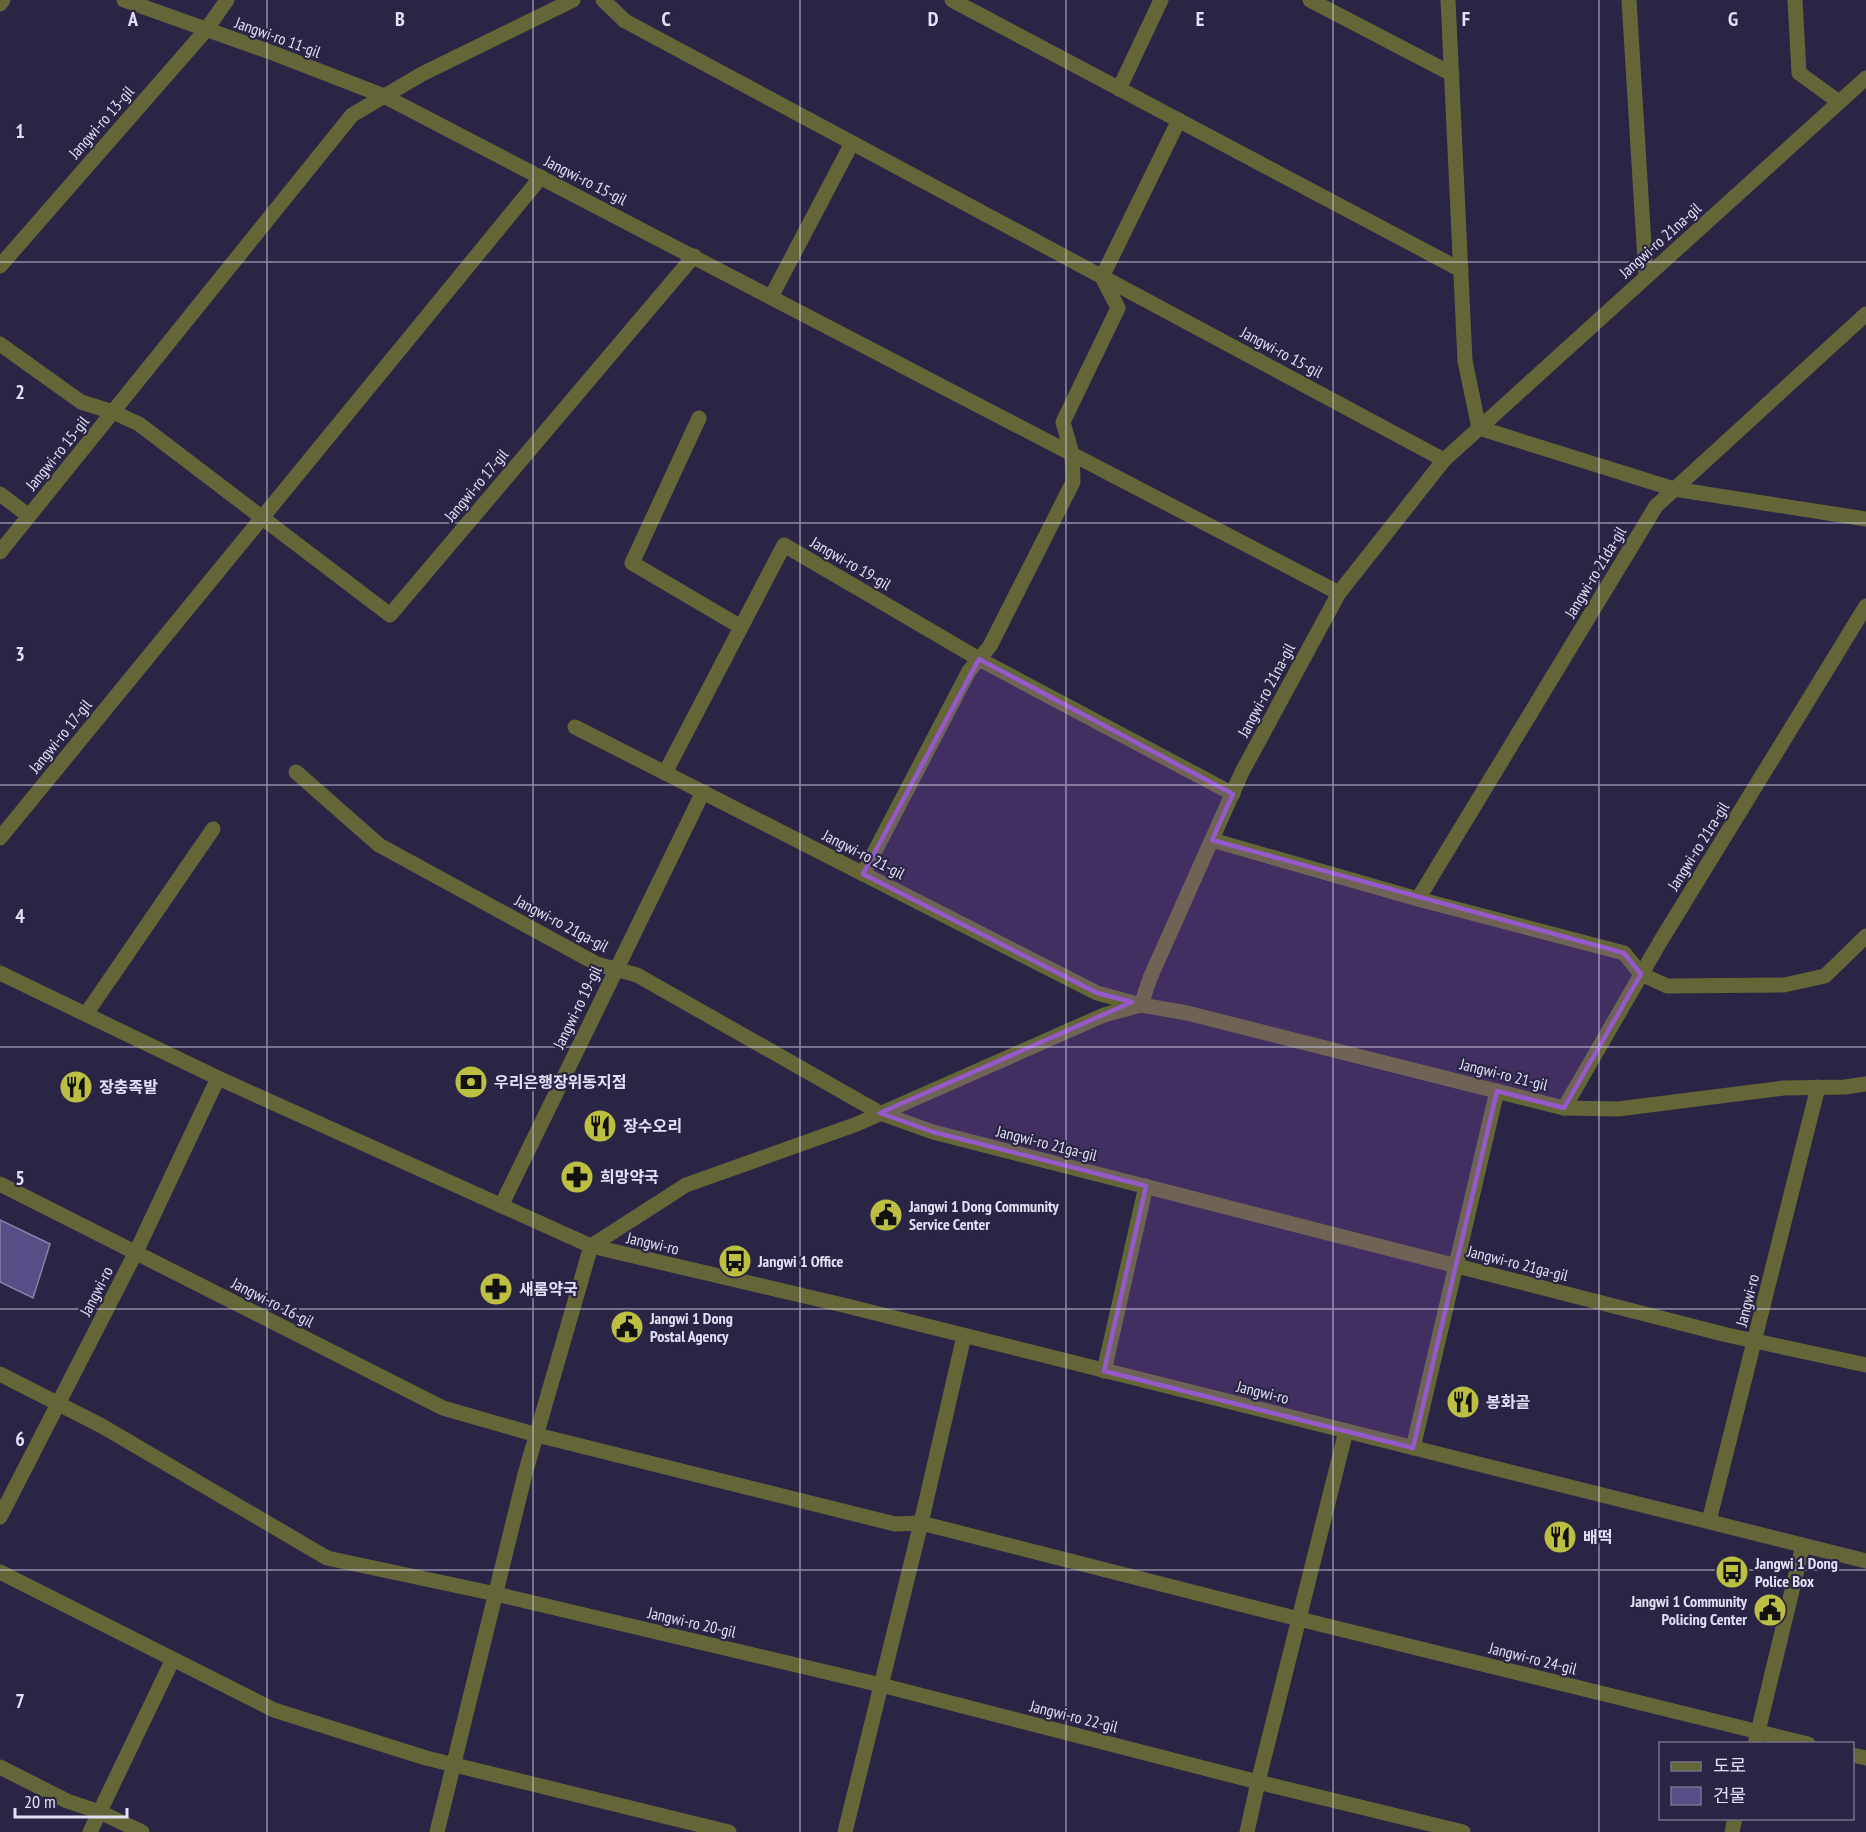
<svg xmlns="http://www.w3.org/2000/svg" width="1866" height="1832" font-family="'PT Sans Narrow','Noto Sans KR',sans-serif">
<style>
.building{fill:#584e86;stroke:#8782a9;stroke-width:1.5}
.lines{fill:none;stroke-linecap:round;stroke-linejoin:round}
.minor{stroke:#646637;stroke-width:15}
.tertiary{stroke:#646637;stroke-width:15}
.marked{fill:#9559cc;fill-opacity:0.2;stroke:#9559cc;stroke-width:4.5;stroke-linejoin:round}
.grid{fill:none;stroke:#e2e0f5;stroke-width:1.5;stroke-opacity:0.55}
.labels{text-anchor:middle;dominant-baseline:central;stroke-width:4.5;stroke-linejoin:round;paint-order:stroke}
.street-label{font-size:16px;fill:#e2e0f5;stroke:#2b2545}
.poi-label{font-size:16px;font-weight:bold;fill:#e2e0f5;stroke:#2b2545;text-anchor:start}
.grid-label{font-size:20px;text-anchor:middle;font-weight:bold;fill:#e2e0f5;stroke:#2b2545;stroke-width:4.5;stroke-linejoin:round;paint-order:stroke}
</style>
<rect width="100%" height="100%" fill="#2b2545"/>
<!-- building -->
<path class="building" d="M0,1220L50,1244L33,1298L0,1282Z"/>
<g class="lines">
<!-- minor -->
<g class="minor">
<path d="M124,0L273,53L384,96L1339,593"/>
<path d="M603,0L625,21L1444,460"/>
<path d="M952,0L1461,270"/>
<path d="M1310,0L1452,74"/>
<path d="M1448,0L1465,361L1479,428L1674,489L1866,519"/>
<path d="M1629,0L1646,277"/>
<path d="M1795,0L1799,73L1839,102"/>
<path d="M0,4L3,0"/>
<path d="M1119,89L1161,0"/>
<path d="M0,266L206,30L227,0"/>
<path d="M771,297L852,143"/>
<path d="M0,344L81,402L113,412L139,424L390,615L694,256"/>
<path d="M699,418L632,563L741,627"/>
<path d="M0,494L29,516"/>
<path d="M0,552L352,115L422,74L573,0"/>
<path d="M575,727L1097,993L1141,1005L1187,1013L1564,1108L1618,1109L1784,1088L1845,1087L1866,1084"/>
<path d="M296,772L379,845L597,964L637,975L880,1113L933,1132L1727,1335L1866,1365"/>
<path d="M665,773L784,545L979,659L1233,794"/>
<path d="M0,838L541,177"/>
<path d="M1212,840L1418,899L1624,953L1641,974L1667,986L1784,985L1825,976L1866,936"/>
<path d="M863,874L969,671L990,646L1073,482L1072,454L1063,422L1118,308L1102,277L1179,120"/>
<path d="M1418,899L1656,506L1866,314"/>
<path d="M86,1014L213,829"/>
<path d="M1564,1108L1660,942L1866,606"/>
<path d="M0,1184L443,1408L537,1435L895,1524L921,1523L1299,1619L1808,1744"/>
<path d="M501,1206L703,792"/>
<path d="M1104,1371L1146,1186"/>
<path d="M0,1374L102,1426L327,1558L496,1594L881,1685L1258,1782L1463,1832"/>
<path d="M1413,1448L1497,1091"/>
<path d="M0,1517L136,1252L218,1078"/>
<path d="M1709,1521L1818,1087"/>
<path d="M0,1572L274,1710L426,1758L729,1832"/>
<path d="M1755,1744L1803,1545"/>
<path d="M1852,1755L1866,1758"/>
<path d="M0,1767L67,1801L100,1812L142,1832"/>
<path d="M90,1832L173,1659"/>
<path d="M437,1832L525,1474L591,1246L686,1185L857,1124L1104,1015L1141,1005L1150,978L1242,772L1339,593L1444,460L1866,78"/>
<path d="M845,1832L921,1523L964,1336"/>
<path d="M1247,1832L1258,1782L1346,1431"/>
<path d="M1732,1832L1735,1818"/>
</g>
<!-- tertiary -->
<path class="tertiary" d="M0,973L218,1078L591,1246L843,1305L1866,1561"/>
</g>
<!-- marked area -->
<path class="marked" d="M979,659L1233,794L1212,840L1624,953L1641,974L1564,1108L1497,1091L1413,1448L1104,1371L1146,1186L933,1132L880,1113L1132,1002L1097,993L863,874Z"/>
<!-- grid -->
<path class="grid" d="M267,0V1832M533,0V1832M800,0V1832M1066,0V1832M1333,0V1832M1599,0V1832M0,262H1866M0,523H1866M0,785H1866M0,1047H1866M0,1309H1866M0,1570H1866"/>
<!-- icons -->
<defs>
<g id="bank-disc" transform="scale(1.725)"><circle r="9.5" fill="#bdbf43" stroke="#2b2545"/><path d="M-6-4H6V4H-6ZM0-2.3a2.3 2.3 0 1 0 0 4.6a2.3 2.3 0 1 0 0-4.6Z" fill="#111"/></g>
<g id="restaurant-disc" transform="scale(1.725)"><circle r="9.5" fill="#bdbf43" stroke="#2b2545"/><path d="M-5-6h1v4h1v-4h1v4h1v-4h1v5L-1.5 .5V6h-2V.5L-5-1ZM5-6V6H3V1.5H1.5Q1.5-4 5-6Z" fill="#111"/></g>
<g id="pharmacy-disc" transform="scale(1.725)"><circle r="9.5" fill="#bdbf43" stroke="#2b2545"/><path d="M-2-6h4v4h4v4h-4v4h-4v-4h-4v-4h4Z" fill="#111"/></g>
<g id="civic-disc" transform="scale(1.725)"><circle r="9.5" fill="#bdbf43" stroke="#2b2545"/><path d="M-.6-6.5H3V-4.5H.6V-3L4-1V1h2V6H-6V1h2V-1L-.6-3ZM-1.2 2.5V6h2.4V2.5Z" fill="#111"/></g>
<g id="bus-disc" transform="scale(1.725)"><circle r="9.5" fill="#bdbf43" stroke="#2b2545"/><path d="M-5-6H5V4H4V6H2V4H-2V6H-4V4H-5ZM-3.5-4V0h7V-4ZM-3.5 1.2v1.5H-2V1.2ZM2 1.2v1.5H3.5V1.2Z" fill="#111"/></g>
</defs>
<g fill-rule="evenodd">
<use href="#bank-disc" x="471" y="1082"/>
<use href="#restaurant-disc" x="76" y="1087"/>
<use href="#restaurant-disc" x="600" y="1126"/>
<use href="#pharmacy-disc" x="577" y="1177"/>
<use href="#civic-disc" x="886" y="1215"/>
<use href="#bus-disc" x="735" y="1261"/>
<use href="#pharmacy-disc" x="496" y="1289"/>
<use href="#civic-disc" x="627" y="1327"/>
<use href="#restaurant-disc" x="1463" y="1402"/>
<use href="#restaurant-disc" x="1560" y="1537"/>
<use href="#bus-disc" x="1732" y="1572"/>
<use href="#civic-disc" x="1770" y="1610"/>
</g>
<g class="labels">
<!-- street labels -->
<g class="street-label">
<text transform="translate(278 37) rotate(20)">Jangwi-ro 11-gil</text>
<text transform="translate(101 122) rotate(-49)">Jangwi-ro 13-gil</text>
<text transform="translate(586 180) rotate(27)">Jangwi-ro 15-gil</text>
<text transform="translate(1660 240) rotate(-42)">Jangwi-ro 21na-gil</text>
<text transform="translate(1282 352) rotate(28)">Jangwi-ro 15-gil</text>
<text transform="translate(57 453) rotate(-51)">Jangwi-ro 15-gil</text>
<text transform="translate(476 485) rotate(-50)">Jangwi-ro 17-gil</text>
<text transform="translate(851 563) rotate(30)">Jangwi-ro 19-gil</text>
<text transform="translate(1595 572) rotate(-59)">Jangwi-ro 21da-gil</text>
<text transform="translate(1266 690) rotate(-62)">Jangwi-ro 21na-gil</text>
<text transform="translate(60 736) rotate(-51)">Jangwi-ro 17-gil</text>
<text transform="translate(1698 846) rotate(-58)">Jangwi-ro 21ra-gil</text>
<text transform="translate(864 854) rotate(27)">Jangwi-ro 21-gil</text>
<text transform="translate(562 923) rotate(28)">Jangwi-ro 21ga-gil</text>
<text transform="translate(577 1007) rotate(-64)">Jangwi-ro 19-gil</text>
<text transform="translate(1504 1074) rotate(14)">Jangwi-ro 21-gil</text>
<text transform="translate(1047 1143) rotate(14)">Jangwi-ro 21ga-gil</text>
<text transform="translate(653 1243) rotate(13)">Jangwi-ro</text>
<text transform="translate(1518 1263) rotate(14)">Jangwi-ro 21ga-gil</text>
<text transform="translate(96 1291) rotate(-63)">Jangwi-ro</text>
<text transform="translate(1747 1300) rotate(-76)">Jangwi-ro</text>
<text transform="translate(273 1302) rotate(27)">Jangwi-ro 16-gil</text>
<text transform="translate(1263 1392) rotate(14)">Jangwi-ro</text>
<text transform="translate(692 1622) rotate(13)">Jangwi-ro 20-gil</text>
<text transform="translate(1533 1658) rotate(14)">Jangwi-ro 24-gil</text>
<text transform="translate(1074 1716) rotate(14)">Jangwi-ro 22-gil</text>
</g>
<!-- poi labels -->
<g class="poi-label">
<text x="494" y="1082">우리은행장위동지점</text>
<text x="99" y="1087">장충족발</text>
<text x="623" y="1126">장수오리</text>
<text x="600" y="1177">희망약국</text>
<text x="909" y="1206">Jangwi 1 Dong Community<tspan x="909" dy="18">Service Center</tspan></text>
<text x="758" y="1261">Jangwi 1 Office</text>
<text x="519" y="1289">새롬약국</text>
<text x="650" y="1318">Jangwi 1 Dong<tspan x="650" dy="18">Postal Agency</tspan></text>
<text x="1486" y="1402">봉화골</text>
<text x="1583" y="1537">배떡</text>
<text x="1755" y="1563">Jangwi 1 Dong<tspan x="1755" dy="18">Police Box</tspan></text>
<text x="1747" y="1601" text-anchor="end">Jangwi 1 Community<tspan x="1747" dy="18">Policing Center</tspan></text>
</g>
</g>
<g class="grid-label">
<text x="133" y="26">A</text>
<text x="400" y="26">B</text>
<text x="666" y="26">C</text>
<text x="933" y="26">D</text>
<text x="1200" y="26">E</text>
<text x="1466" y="26">F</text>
<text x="1733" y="26">G</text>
<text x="20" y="138">1</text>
<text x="20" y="399">2</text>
<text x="20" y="661">3</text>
<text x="20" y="923">4</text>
<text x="20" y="1185">5</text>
<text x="20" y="1446">6</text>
<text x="20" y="1708">7</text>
</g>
<!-- legend -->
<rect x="1659" y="1742" width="195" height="78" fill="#2b2545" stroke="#74708b" stroke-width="1.5"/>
<rect x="1671" y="1762" width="30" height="9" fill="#646637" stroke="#74708b" stroke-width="1.5"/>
<text x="1713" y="1772" font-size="18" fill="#e2e0f5">도로</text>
<rect x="1671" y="1787" width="30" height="18" fill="#584e86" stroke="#74708b" stroke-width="1.5"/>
<text x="1713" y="1802" font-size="18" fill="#e2e0f5">건물</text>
<!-- scale -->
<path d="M15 1808v9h112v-9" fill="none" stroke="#e2e0f5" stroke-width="3"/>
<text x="24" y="1808" font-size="18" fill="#e2e0f5" stroke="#2b2545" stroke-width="4.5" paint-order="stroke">20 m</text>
</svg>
